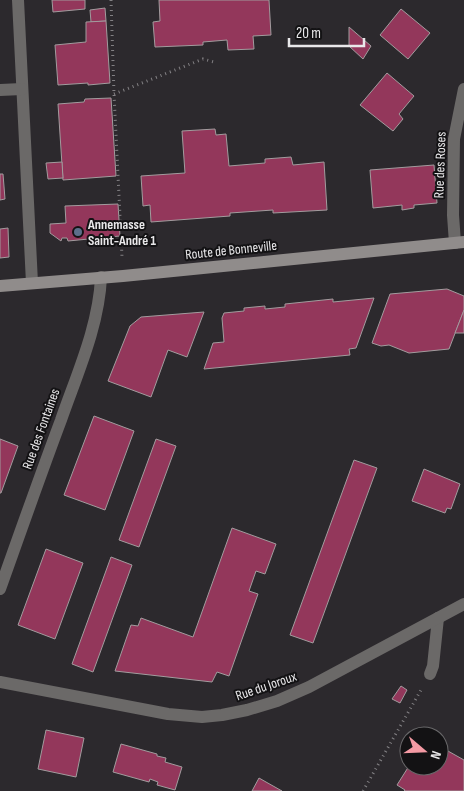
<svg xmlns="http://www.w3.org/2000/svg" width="464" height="791" font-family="'Sofia Sans Condensed',sans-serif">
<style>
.building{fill:#93375b;stroke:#a29c9e}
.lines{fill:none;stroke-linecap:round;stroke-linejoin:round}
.path{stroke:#838184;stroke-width:3;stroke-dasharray:1 4;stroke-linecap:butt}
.lane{stroke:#6b6968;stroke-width:12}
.street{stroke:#6b6968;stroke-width:12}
.secondary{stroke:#908c8b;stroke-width:12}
.service-dot{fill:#5c6f8a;stroke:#131214;stroke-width:2}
.labels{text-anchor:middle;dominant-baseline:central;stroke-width:4;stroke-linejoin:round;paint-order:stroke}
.street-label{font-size:14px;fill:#e9e8ea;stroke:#131214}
.poi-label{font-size:14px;font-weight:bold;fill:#e9e8ea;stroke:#131214;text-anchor:start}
</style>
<rect width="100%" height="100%" fill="#2c292d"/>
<!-- building -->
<g class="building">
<path d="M52,0H85V9L53,12Z"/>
<path d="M159,0H269L271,35L253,36L254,49L228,50L227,40L203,42V45L155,47L153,22L160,21Z"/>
<path d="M105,8L106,21L91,22L90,10Z"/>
<path d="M401,9L430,33L408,59L380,35Z"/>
<path d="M106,21L110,83L88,85V83L58,85L55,45L86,42V22Z"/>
<path d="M349,27L371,46L363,59L349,46Z"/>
<path d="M387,73L414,96L399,114L403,119L393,131L360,105Z"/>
<path d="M111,98L116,176L63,180L58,104L84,102L85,99Z"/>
<path d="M215,129L216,135L226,134L229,166L265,163V159L291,157L293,165L324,162L327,210L273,213V210L230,213V216L151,222L150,205L143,206L141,176L185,173L182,131Z"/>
<path d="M62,162L63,178L48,179L46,163Z"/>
<path d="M434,165L437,203L414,205V208L402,210V205L373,208L370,170Z"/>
<path d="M0,174H3L5,199L0,200Z"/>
<path d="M118,204L120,236L68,241L67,238H62L61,241L50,233V224L66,223L65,206Z"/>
<path d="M8,228L9,257L0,258V229Z"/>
<path d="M447,289L464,296V310L449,349L409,353L389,345L381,346L372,343L390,294Z"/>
<path d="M374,298L356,348L349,349L350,355L204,369L213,343L224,342L222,318L224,313L244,311V308L265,306V309L285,307V304L333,299V302Z"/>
<path d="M464,310V333H455Z"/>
<path d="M204,312L187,357L168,350L151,397L108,381L130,326L141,317Z"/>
<path d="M94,416L134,431L105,510L64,495Z"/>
<path d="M0,439L18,446L1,493H0Z"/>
<path d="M156,439L176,446L139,547L119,540Z"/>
<path d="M354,460L377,468L313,643L290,635Z"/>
<path d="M424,469L460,484L451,509L447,508L445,513L412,501Z"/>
<path d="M232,528L276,544L265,574L256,571L249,591L258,594L229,676L217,672L212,682L115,671L131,625L138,626L141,618L193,637Z"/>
<path d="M46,549L83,563L55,639L18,625Z"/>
<path d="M111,557L132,565L93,672L72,664Z"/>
<path d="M401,686L407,690L400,703L392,699Z"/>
<path d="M46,730L84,738L76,777L38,769Z"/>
<path d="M121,744L157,754V756L166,758L165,762L182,767L175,790L157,785L158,782L150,779L149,782L113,772Z"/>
<path d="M439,746L464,760V791H404L405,790L397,785L409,766H439Z"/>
<path d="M259,778L266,782L282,791H252Z"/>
</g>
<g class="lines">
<!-- path -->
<g class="path">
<path d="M111,0L114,94L122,257"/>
<path d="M114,94L203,59L214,62"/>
<path d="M363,791L421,690"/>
</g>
<!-- lane -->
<path class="lane" d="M430,674L433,666L438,618"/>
<!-- street -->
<g class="street">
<path d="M18,0L32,283"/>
<path d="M0,90L22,89"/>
<path d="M455,243L453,215L454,139L464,89"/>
<path d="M0,589C20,533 40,476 61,420C77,374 99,326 101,277"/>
<path d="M0,682L168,714L202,717L222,715L247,710L277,701L309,687L464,604"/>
</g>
<!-- secondary -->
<path class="secondary" d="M0,286L123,276L464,242"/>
</g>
<!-- markers -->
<circle class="service-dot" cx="78" cy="232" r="5"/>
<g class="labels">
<!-- street labels -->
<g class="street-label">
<text transform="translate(440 165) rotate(-88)">Rue des Roses</text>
<text transform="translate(231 250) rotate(-6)">Route de Bonneville</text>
<text transform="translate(41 429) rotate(-70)">Rue des Fontaines</text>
<text transform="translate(266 686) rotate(-19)">Rue du Joroux</text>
</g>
<!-- poi labels -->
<g class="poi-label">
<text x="88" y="224">Annemasse<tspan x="88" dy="16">Saint-André 1</tspan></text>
</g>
</g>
<!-- north arrow -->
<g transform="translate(424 751) rotate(109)"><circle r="24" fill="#131214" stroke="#69686a"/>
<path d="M0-4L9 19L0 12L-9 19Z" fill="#f49aa4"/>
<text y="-8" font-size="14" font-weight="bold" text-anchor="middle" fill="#e9e8ea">N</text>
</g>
<!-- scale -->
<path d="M289 38v8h75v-8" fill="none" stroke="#e9e8ea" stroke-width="2.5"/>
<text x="296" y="38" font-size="15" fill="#e9e8ea" stroke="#131214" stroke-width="4" paint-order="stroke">20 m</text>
</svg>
